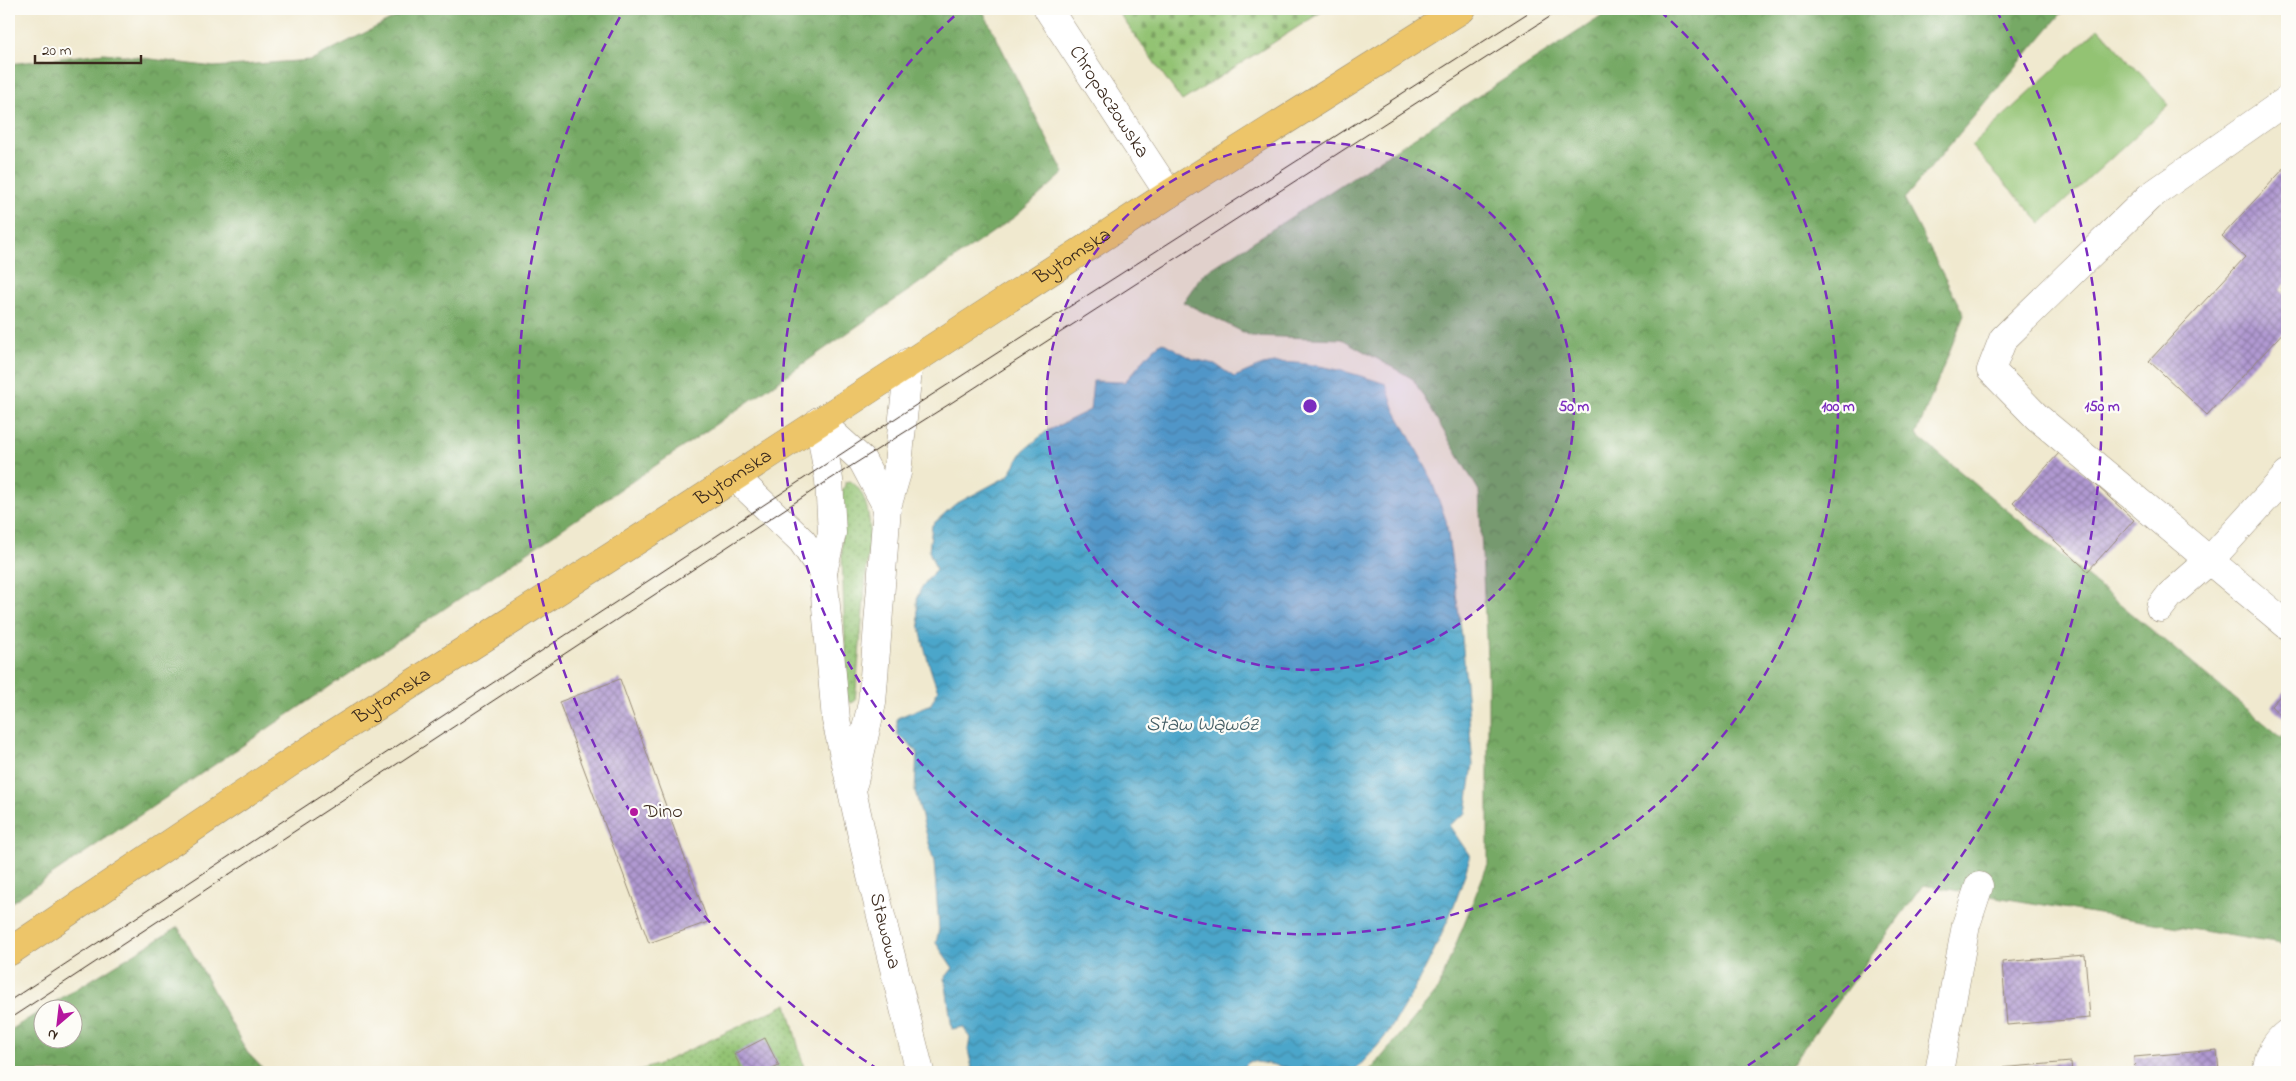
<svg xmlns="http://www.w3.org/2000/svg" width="2296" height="1081" font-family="'Indie Flower',sans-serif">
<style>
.green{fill:url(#green-dots);stroke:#677648}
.forest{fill:url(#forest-crowns);stroke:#586a42}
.cemetery{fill:url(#cemetery-stones);stroke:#677648}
.pitch{fill:#93c373;stroke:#677648}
.water{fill:url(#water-waves);stroke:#446874}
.building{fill:url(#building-cross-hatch)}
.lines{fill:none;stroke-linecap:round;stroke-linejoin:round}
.minor-casing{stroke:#968a76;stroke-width:29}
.major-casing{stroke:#968a76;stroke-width:29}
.minor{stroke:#fff;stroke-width:28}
.major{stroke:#edc569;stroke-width:28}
.tram{stroke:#3b2a1e;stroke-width:1}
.ring{fill:none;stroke:#7b2cbf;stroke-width:2.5;stroke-dasharray:9 6}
.poi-dot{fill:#b5179e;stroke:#fdfcf7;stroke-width:2}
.labels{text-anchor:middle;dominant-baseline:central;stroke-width:4.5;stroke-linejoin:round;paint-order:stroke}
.street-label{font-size:20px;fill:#3b2a1e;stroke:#fdfcf7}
.poi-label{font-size:20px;fill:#3b2a1e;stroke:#fdfcf7;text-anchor:start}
.water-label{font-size:21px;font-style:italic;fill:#425c63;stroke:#fdfcf7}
.centre{fill:#7b2cbf;stroke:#fdfcf7;stroke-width:2.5}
.ring-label{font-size:15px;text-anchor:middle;font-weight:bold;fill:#7b2cbf;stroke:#fdfcf7;stroke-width:4.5;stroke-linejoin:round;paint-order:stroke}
</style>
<defs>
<pattern id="green-dots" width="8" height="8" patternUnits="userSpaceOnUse" patternTransform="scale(1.25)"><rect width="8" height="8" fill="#93c373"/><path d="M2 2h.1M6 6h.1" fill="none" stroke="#799f5e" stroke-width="1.8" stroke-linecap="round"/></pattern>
<pattern id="forest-crowns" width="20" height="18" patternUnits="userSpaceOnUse" patternTransform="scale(1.25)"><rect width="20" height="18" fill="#76a965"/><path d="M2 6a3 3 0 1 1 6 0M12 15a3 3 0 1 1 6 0" fill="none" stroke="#628a53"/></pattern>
<pattern id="cemetery-stones" width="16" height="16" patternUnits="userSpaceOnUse" patternTransform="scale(1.25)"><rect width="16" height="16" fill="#93c373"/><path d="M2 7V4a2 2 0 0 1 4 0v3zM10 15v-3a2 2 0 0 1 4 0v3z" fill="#799f5e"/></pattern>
<pattern id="water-waves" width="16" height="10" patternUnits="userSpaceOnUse" patternTransform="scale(1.25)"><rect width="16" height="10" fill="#4ca6ca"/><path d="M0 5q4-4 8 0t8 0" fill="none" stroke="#4087a3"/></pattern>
<pattern id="building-cross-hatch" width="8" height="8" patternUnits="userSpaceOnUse" patternTransform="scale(1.25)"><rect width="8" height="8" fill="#b099d1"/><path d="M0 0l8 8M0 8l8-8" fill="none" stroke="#907da9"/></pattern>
</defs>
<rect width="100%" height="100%" fill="#fdfcf7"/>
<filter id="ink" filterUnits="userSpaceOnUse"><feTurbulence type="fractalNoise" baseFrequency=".02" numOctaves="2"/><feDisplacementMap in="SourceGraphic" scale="10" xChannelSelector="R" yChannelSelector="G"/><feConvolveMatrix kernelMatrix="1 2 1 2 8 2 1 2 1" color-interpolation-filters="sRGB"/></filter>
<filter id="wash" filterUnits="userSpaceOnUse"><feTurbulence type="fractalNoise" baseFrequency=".0096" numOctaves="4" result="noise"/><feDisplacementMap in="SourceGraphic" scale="20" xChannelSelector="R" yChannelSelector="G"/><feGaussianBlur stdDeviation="1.12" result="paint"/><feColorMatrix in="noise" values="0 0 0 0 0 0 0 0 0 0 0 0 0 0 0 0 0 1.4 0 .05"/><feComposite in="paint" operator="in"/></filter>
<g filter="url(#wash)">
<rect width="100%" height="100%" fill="#f0e9cf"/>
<!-- green -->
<g class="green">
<path d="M850,481C866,490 869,515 870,531L855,701L851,703L847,700L840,498L846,482Z"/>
<path d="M787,1004L805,1072H633L657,1065Z"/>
</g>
<!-- forest -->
<g class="forest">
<path d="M412,9H982L1064,173L1016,216L699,436L9,904V64L104,53L214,67L311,60Z"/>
<path d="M1613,9H2065L1904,199L1964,315L1916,435L2281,737L2287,732V945L1923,885L1786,1072H1369L1437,991L1488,864V679L1479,491L1413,379L1342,339L1251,336L1183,302L1203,274Z"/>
<path d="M178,927L247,1052L266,1072H9V1031L42,1010V1038H72V1008H45Z"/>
</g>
<!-- cemetery -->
<path class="cemetery" d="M1116,9H1326L1182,101Z"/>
<!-- pitch -->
<path class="pitch" d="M2099,28L2169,105L2041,223L1971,146Z"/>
<!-- water -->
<path class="water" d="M1162,342L1193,359L1215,364L1234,377C1243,374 1253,368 1263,365C1296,356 1354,373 1386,384L1395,410L1428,471L1446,520L1462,637L1473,765L1466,813L1449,825L1470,856C1457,910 1421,981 1391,1028C1381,1044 1366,1058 1354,1072H1301L1275,1065L1250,1061L1239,1072H973L968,1050L970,1038L963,1027L952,1029L945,978L953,968L936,943L939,929L934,862L915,791L917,751L897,734V718L931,704L938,690C930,673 913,611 918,595C921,586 930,577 936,569L929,551L932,525L954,505L1008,476L1023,451L1047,431L1090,410L1093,381L1124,382C1138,369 1146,353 1162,342Z"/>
<g id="blocks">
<!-- building -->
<g class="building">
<path d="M2287,165V282L2280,290L2287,296V328L2207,415L2149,361L2245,257L2222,236Z"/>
<path d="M2060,452L2134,520L2088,571L2013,503Z"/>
<path d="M620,679L708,922L649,943L559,702Z"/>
<path d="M2287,688V721L2271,706Z"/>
<path d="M2085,955L2090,1018L2007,1025L2002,962Z"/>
<path d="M765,1038L779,1066L766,1072H743L734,1054Z"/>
<path d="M2217,1050L2219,1072H2135L2134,1057Z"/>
<path d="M2071,1062L2072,1072H1988L1987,1069Z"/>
</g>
</g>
</g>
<g filter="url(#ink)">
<use href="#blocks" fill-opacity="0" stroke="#968a76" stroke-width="1"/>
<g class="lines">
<!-- minor casing -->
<g class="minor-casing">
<g id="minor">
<path id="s1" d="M1048,9L1169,194"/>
<path d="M2287,100L2149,197L2003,339L1991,370L2037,417L2287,625"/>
<path id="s2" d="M819,421L829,480L832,533L823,572L836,720L871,876L920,1072"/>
<path d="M819,421L862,460L887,507"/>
<path d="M734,476L802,541L823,572"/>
<path d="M2160,608L2170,595L2210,560L2287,475"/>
<path d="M854,781L872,703L887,507L897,473L909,362"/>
<path d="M1939,1072L1966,925L1979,886"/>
<path d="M2267,1072C2267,1057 2275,1042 2287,1033"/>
</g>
</g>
<!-- major casing -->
<g class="major-casing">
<g id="major">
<path id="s3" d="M9,952L321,742L675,516L1169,194L1462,9"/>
</g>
</g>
<!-- minor -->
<use href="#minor" class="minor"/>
<!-- major -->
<use href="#major" class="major"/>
<!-- tram -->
<g class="tram">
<path d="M9,1001L902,414L1534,9"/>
<path d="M9,1019L829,480L951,403L1562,9"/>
</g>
</g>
</g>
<!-- distance rings -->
<circle cx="1310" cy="406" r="264" fill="#7b2cbf" fill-opacity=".12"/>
<g class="ring">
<circle cx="1310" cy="406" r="264"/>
<path d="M1660 11A528 528 0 1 1 960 11"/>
<path d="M879 1070A792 792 0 0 1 624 10M1996 10A792 792 0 0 1 1741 1070"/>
</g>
<!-- markers -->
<circle class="poi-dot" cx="634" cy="812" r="5"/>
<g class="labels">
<!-- street labels -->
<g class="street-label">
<text stroke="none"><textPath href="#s1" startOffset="111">Chropaczowska</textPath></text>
<text stroke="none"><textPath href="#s3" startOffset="1271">Bytomska</textPath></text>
<text stroke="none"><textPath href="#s3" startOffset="866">Bytomska</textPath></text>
<text stroke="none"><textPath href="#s3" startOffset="461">Bytomska</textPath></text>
<text stroke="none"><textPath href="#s2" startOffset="518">Stawowa</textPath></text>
</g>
<!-- poi labels -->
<g class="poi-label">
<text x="644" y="812">Dino</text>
</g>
<!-- water labels -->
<g class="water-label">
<text x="1202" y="725">Staw Wąwóz</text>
</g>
</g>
<circle cx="1310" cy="406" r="8" class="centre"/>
<g class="ring-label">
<text x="1574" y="411">50 m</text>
<text x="1838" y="411">100 m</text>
<text x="2102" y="411">150 m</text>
</g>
<!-- margin -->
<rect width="2296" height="1081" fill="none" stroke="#fdfcf7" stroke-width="30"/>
<!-- north arrow -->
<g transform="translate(58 1024) rotate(208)"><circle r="24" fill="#fdfcf7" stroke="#afa8a0"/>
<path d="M0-4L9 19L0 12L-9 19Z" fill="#b5179e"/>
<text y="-8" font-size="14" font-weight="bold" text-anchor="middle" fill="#3b2a1e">N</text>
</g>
<!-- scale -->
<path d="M35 55v8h106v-8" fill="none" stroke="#3b2a1e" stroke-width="2.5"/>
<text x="42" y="55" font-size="15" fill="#3b2a1e" stroke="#fdfcf7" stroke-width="4" paint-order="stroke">20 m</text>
</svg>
